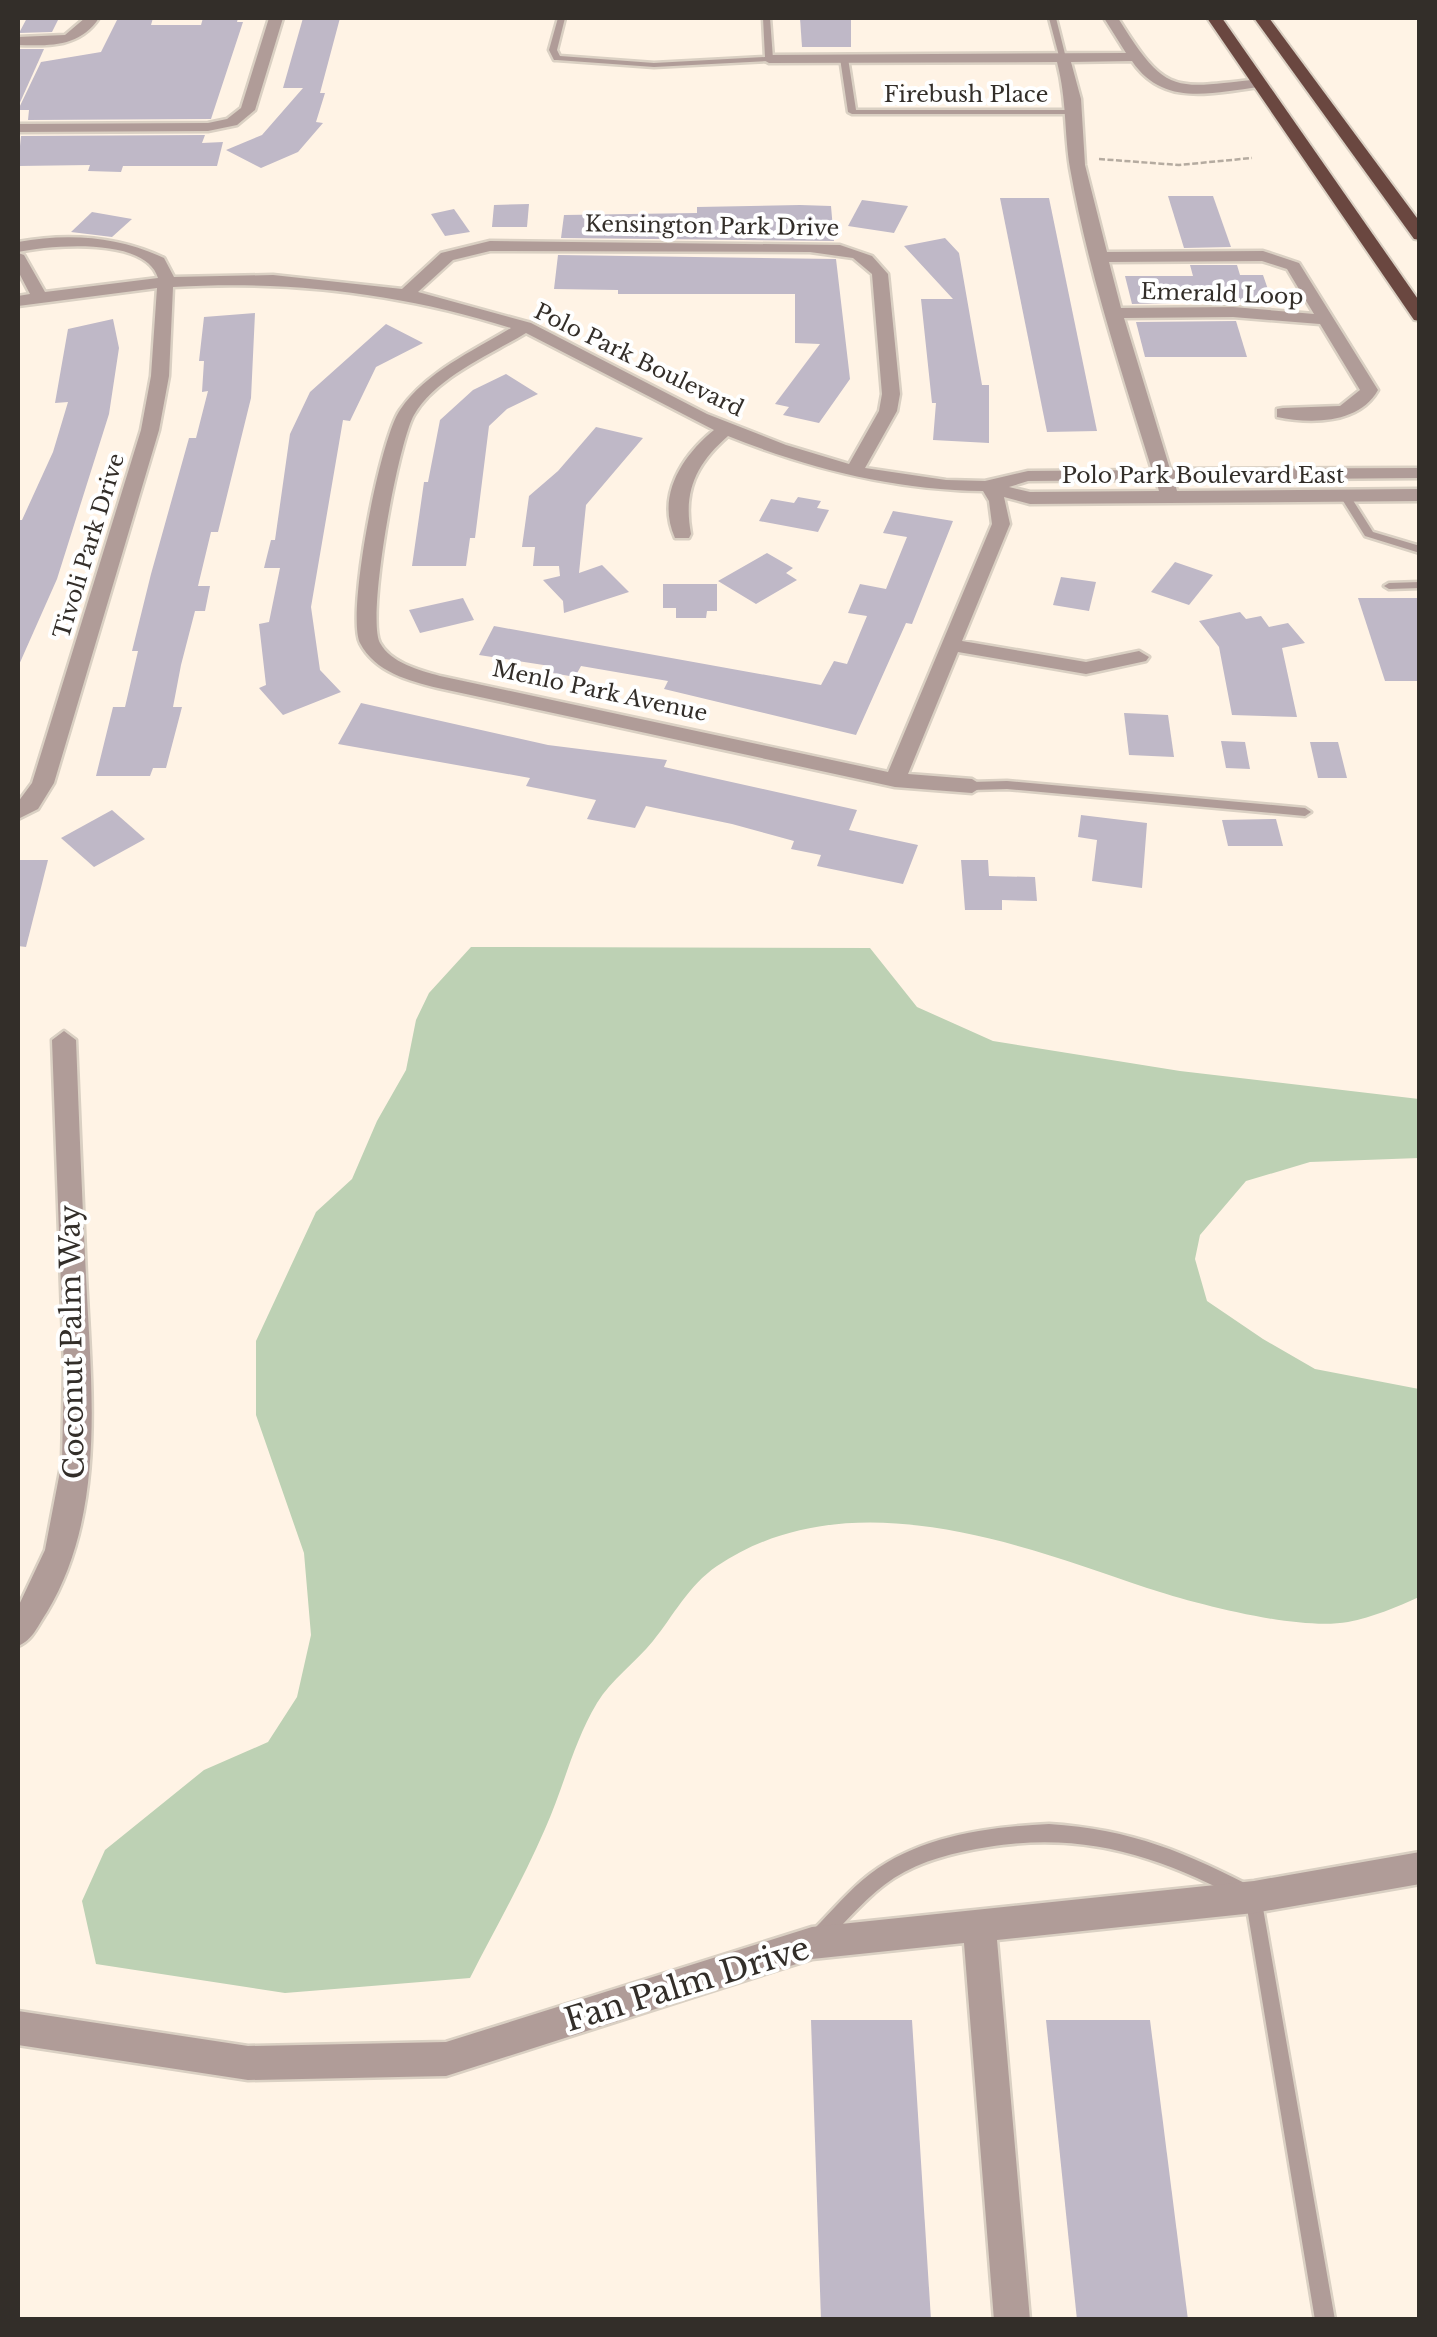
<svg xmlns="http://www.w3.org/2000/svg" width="1437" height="2337" font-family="'Libre Baskerville',serif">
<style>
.green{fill:#bdd1b4}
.building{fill:#bfb8c7}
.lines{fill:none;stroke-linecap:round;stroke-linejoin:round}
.service-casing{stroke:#dad0c3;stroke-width:5}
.minor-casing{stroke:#dad0c3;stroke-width:5}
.trunk-casing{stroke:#dad0c3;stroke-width:4}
.path{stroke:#b5aba0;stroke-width:2.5;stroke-dasharray:6 2.5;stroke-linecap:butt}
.service{fill:#b09c98;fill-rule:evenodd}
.minor{fill:#b09c98;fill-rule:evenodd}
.trunk{fill:#6a4740;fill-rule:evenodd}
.labels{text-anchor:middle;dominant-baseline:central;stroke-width:8;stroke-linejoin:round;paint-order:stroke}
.far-street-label{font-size:22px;fill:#332e29;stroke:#fff}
.street-label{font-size:28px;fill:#332e29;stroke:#fff}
.near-street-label{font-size:32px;fill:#332e29;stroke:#fff}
</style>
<rect width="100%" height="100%" fill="#fff3e5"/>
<!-- green -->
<path class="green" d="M471,947L870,948L917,1007L993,1041L1180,1071L1419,1099V1158L1310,1162L1246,1181L1200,1235L1195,1259L1207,1301L1263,1339L1315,1369L1419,1389V1597C1397,1607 1373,1617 1348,1622C1298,1631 1196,1604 1147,1588C1014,1542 847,1479 717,1566C688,1586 674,1615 653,1641C636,1662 611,1680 597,1703C573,1743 564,1787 545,1829C523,1880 495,1929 470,1978L285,1993L96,1964L82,1901L105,1850L204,1770L268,1742L297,1697L311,1635L304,1553L256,1415V1341L316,1212L352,1179L377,1121L406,1070L416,1020L429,993Z"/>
<!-- building -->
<g class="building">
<path d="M27,18H59L52,32L19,33Z"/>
<path d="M118,18H153L151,25H201L203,18H238L237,22H243L211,119L28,120L29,110H18L41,62L101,52Z"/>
<path d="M303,18H340L320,93H325L316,122L323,123L298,152L261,168L226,150L262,135L303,88H283Z"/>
<path d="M800,18H851V47H802Z"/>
<path d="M18,49H44L18,107Z"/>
<path d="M205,135L202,143L223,142L217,166H123L121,172L88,171L90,165L18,166L21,136Z"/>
<path d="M1168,196H1213L1231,247L1184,248Z"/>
<path d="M1000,198H1049L1097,431L1047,432Z"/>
<path d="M862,200L908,206L894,233L848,226Z"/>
<path d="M529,204L527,227H492L494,205Z"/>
<path d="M800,205L831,206L834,241L561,238L564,215L697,213V207Z"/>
<path d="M454,209L470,232L445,236L431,214Z"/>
<path d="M92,212L132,219L112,237L71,232Z"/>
<path d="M945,238L959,253L982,385H989V443L933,440L936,403H932L921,299H953L904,246Z"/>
<path d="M558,255L836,259L850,379L819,423L783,415L789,407L775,404L820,344L795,343V294H618V290L554,289Z"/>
<path d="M1190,265H1237L1240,275H1263L1272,301L1132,304L1125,276H1193Z"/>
<path d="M255,313L251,398L218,532H211L198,586H210L205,611H195L181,665L173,707H182L166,768H153L150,776H96L113,707H125L138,651H132L151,574L189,438H196L208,391L202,392L204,361H199L204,317Z"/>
<path d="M113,319L119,348L109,414L57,579L18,667V520H22L53,452L68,402L55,403L68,329Z"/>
<path d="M1236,321L1247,357H1145L1136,322Z"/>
<path d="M386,324L423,343L376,367L350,421L343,420L311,607L320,670L341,692L283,715L259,688L266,685L259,624L269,622L280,568H264L271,540H275L290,434L310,392Z"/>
<path d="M506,374L538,394L507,409L489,426L475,538H470L466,566H412L424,482H428L440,420L473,390Z"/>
<path d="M596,427L643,438L586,505L579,573L602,565L629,592L564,613L563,601L543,580L560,576L559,566H533L535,547H522L529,496L558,471Z"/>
<path d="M798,497L821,501L817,508L829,510L818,532L759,521L771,499L794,503Z"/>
<path d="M893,511L953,521L912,624L906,623L856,735L664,689L668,681L581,666L575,677L547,672L550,666L479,655L494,626L821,685L834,661L847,664L867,616L848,613L860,584L886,589L907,537L883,533Z"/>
<path d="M767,553L793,568L786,573L797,580L756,604L718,581Z"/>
<path d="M1175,562L1213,575L1189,605L1151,592Z"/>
<path d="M1061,577L1096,582L1089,611L1053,605Z"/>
<path d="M663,584H717V611H707L706,618H676V608H663Z"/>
<path d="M463,598L474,620L420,633L409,610Z"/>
<path d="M1358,598H1420V681H1385Z"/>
<path d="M1240,612L1246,619L1261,616L1269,627L1288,623L1305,643L1282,648L1297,717L1232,715L1219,647L1199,621Z"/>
<path d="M361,703L548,745L667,760L664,767L857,810L849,830L918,845L903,884L817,866L821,855L791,849L794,841L732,824L646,806L635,828L587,819L596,800L526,786L530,778L338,744Z"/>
<path d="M1124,713L1168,715L1174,757L1129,755Z"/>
<path d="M1221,741L1245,742L1250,769L1226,768Z"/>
<path d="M1310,742H1338L1347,778H1318Z"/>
<path d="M112,810L145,839L94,867L61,838Z"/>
<path d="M1081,815L1147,823L1142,888L1092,881L1097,840L1078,837Z"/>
<path d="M1276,819L1283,846H1228L1222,820Z"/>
<path d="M18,860H48L26,947L18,946Z"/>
<path d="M961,860H988L989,876L1035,877L1037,901L1002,900V910H965Z"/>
<path d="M811,2020H912L931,2320H821Z"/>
<path d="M1046,2020H1150L1188,2320H1077Z"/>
</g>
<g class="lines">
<!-- service casing -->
<g class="service-casing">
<g id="service">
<path d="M558,18H565L557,50L560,56L654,63L765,57L763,18H770L773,59L769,61L654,67L557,60H554L549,50Z"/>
<path d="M1049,18H1056L1066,58L1059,56Z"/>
<path d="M844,56L848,58L856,110H1075L1079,112L1075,114H852L848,112L840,58Z"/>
<path d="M1345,493L1349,494L1373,532L1420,546V553L1365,536L1340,496Z"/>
<path d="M1420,582V588L1389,589L1384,586L1389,583Z"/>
<path d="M1007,781L1305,808L1311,812L1305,816L1007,789L972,790L966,786L972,782Z"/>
<path d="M1049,1824C1131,1829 1188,1853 1260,1891L1335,2320H1315L1246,1902C1161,1857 1086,1831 988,1847C956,1852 922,1860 894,1878C868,1895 848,1920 826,1941L820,1944L814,1941L811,1935L814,1929C832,1911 849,1890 870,1874C920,1836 988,1827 1049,1824Z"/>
</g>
</g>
<!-- minor casing -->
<g class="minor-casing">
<g id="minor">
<path d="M85,18H99C80,47 50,46 18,45V37L65,35Z"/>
<path d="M269,18H283L255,110L237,125L208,131L18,132V124L208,123L227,119L241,108Z"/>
<path d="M1104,18H1118C1166,95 1172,89 1259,79L1266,83L1259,87C1211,93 1163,107 1132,61L1071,62L1081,99L1085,165L1107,252L1263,251L1299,263L1378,390C1359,424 1311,424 1277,417V409L1283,408L1340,406L1360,390L1320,324L1233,317L1124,318L1170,469L1420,468V478L1174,480L1177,491L1420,489V501L1030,504L1004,497L1010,524L962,641L1086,662L1139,651L1149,657L1146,661L1086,674L958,652L908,774L972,779L983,786L972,793L895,787L438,688C409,681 375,672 360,643C346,614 380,438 400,410C426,372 473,351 511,328C401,293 289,280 173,287L169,376L159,430L54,783L38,809L18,819V802L32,783L141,430L151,376L157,288L18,306V296L30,294L18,271V253L24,255L45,292L158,278C146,237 52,245 18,252V242C68,233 117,236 164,258L174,277L273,275L402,289L441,253L490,241L840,245L872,256L888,274L900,394L897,411L865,468L946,480L985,481L1028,471L1152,470C1121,370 1088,270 1070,168C1064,131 1067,101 1057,62L769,63L762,59L769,55L1126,53ZM490,251L810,252L853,258L872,274L882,394L879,411L849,464L786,445L707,414L531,323L418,292L453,260ZM1262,261L1287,269L1314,314L1233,307L1121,308L1109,262ZM526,333L714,430C682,456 656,496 675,538H689L691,534C683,491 696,464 728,436C810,469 895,490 983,491L989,501L992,524L888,772L440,676C419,670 391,663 380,643C366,617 398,443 414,415C436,377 490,355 526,333ZM1156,480L1159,491L1030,492L1009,487L1028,481Z"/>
<path d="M64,1031L76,1040C79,1119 82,1198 86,1276C91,1387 107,1512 47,1612C38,1625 33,1640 18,1646V1607L45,1550L62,1461L64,1369L52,1040Z"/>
<path d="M1420,1852V1884L1254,1913L997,1940L1030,2320H994L964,1943L812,1959L446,2076L248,2080L18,2045V2011L248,2046L446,2042L812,1927L1254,1881Z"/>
</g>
</g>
<!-- trunk casing -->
<g class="trunk-casing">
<g id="trunk">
<path d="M1207,18H1222L1420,302V321L1414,320Z"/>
<path d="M1254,18H1269L1420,222V240L1414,239Z"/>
</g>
</g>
<!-- path -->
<path class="path" d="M1099,159L1179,165L1252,158"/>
<!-- service -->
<use href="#service" class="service"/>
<!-- minor -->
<use href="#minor" class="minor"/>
<!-- trunk -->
<use href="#trunk" class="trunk"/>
</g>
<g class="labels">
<!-- far-street labels -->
<g class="far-street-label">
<text x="966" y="94">Firebush Place</text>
<text transform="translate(712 226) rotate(1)">Kensington Park Drive</text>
<text transform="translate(1222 294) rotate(2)">Emerald Loop</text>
<text transform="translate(639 360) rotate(26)">Polo Park Boulevard</text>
<text x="1203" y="475">Polo Park Boulevard East</text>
<text transform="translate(89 546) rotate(-73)">Tivoli Park Drive</text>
<text transform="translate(600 691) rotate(12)">Menlo Park Avenue</text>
</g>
<!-- street labels -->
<g class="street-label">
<text transform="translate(72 1342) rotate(-91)">Coconut Palm Way</text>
</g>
<!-- near-street labels -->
<g class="near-street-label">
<text transform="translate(687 1984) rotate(-17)">Fan Palm Drive</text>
</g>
</g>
<!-- border -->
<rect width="1437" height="2337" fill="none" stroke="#332e29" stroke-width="40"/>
</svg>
